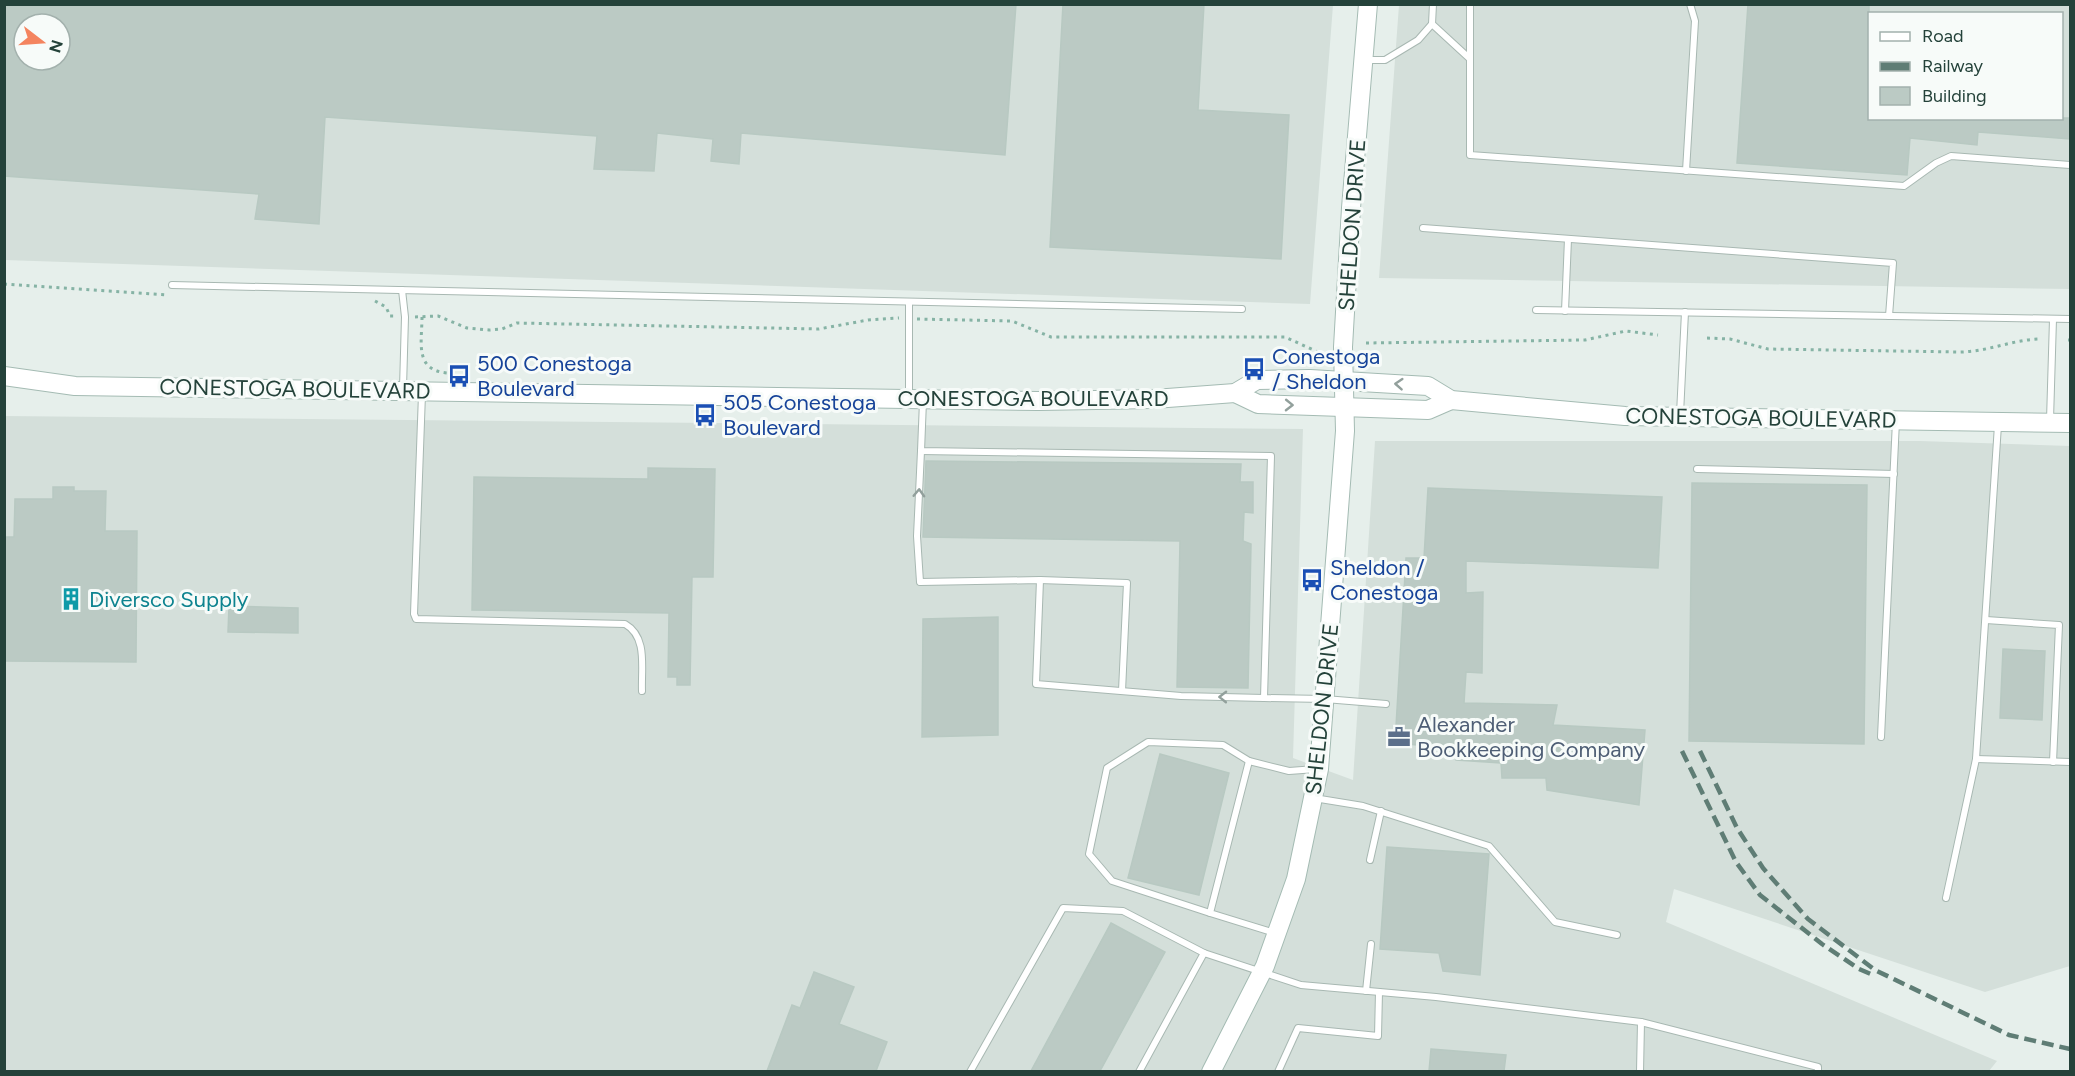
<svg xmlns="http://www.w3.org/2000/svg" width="2075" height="1076" font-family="Figtree,sans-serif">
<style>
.built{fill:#d4dfda;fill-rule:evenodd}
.building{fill:#bbcac4;stroke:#b8c9c2;stroke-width:1.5;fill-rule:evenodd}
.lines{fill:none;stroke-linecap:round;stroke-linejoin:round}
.lane-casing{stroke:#a8b8b2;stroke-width:8}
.secondary-casing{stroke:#a4bbb3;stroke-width:20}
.path{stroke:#86b3a5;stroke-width:3;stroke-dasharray:3 4.5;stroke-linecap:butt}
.lane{stroke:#fff;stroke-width:6}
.secondary{stroke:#fff;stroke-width:18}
.rail{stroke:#5f7d75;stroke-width:4.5;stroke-dasharray:12 6;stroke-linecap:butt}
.oneway{stroke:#92a09c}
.labels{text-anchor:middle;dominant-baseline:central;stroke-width:6;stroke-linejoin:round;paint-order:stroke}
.street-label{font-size:22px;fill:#24423a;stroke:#f7fbf9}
.transit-label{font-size:22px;fill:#164399;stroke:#f7fbf9;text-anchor:start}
.culture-label{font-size:22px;fill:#0d838f;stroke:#f7fbf9;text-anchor:start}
.service-label{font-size:22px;fill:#4e5e75;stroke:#f7fbf9;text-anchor:start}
</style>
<rect width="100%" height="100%" fill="#e6efeb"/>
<!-- built -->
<g class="built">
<path d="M4,5H1333L1310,304L5,260ZM24,24H60V60H24Z"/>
<path d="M1399,5H2070V289L1379,278ZM1870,14H2062V118H1870Z"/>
<path d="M5,416L1303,429L1293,758L1353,780L1375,441H1920L2070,446V966L1985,992L1674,889L1666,922L1997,1061L1989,1071L5,1072Z"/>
</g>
<!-- building -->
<g class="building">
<path d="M4,4H1016L1005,155L741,133L739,164L711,161L713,139L657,133L654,171L594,169L597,136L325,117L319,224L255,219L259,194L4,176ZM24,24H60V60H24Z"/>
<path d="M1063,4H1204L1198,110L1289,115L1281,259L1050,247Z"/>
<path d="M1748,4H1869V118H2070V139L1978,132L1977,145L1910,138L1907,175L1737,163Z"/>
<path d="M926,461L1241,464L1240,482H1253V513L1244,512L1243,541L1251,544L1248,688L1177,687L1180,541L923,537Z"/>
<path d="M648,468L715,469L713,577H692L690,685H677V677H668L669,613L472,610L474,477L648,479Z"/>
<path d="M1692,483L1867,485L1864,744L1689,741Z"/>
<path d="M53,487H74V491H106L105,531H137L136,662L4,661V537H14L15,499H53Z"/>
<path d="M1428,488L1662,497L1658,568L1466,561V593L1483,592L1482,673L1466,672L1464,703L1557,705L1553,725L1645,730L1639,805L1547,790L1546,778H1502L1501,763L1456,760L1453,748L1395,743L1406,558H1424Z"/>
<path d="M229,606L298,608V633L228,632Z"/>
<path d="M998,617V735L922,737L923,619Z"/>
<path d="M2003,649L2045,651L2042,720L2000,718Z"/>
<path d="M1160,754L1229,773L1199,895L1128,878Z"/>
<path d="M1387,847L1489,854L1480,975L1443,971L1439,953L1380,949Z"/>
<path d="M1111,923L1165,952L1100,1071H1031Z"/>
<path d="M814,972L854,987L839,1024L887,1042L876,1071H767L792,1005L800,1008Z"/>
<path d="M1431,1049L1506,1055L1504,1071H1429Z"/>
</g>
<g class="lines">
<!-- lane casing -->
<g class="lane-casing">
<g id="lane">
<path d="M1470,4V155L1904,186L1936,163L1951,156L2070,165"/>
<path d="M1432,24L1469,58"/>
<path d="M1366,60H1385L1418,40L1432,24L1433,4"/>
<path d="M1686,171L1695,21L1690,4"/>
<path d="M1423,228L1893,263L1889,316"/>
<path d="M172,285L1242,309"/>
<path d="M402,290L405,317L403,388"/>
<path d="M1536,310L2070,319"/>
<path d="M1565,311L1568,239"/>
<path d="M422,394L414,614L416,619L625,624C648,637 641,668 642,691"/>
<path d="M909,396V303"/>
<path d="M923,401L921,451L1271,456L1264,698L1325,699L1386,704"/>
<path d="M1680,414L1685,312"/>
<path d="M2050,420L2053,319"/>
<path d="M921,451L917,536L920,582L1040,580L1036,684L1181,696L1264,698"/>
<path d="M1697,469L1894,474"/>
<path d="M1040,580L1127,583L1122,691"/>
<path d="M1986,620L2059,625L2053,762"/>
<path d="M1881,737L1896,421"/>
<path d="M1976,759L2070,762"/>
<path d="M1314,798L1363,806L1489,846L1555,922L1617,935"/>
<path d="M1370,860L1381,811"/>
<path d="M1946,898L1976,759L1998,425"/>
<path d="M1210,913L1112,881L1089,854L1107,768L1148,742L1223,745L1249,761"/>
<path d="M1275,933L1210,913L1249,761L1289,771L1316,769"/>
<path d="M1366,991L1371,944"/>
<path d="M1641,1022L1818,1067V1072"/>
<path d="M970,1072L1063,908L1123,911L1204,953"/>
<path d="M1139,1072L1204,953L1301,985L1436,997L1641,1022L1640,1072"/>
<path d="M1278,1072L1298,1028L1378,1036L1379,992"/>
</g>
</g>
<!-- secondary casing -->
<g class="secondary-casing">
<g id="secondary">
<path d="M4,376L75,386L1038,401L1154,399L1235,393L1257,380L1310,379L1428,386L1451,400L1625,416L2070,423"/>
<path d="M1235,393L1258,404L1428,410L1451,400"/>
<path d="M1211,1072L1265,966L1296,879L1319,769L1345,431L1343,347L1351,208L1368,4"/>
</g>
</g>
<!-- path -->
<g class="path">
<path d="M4,284L167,295"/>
<path d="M375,301L386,307L390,316H394"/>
<path d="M415,317L438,316L467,328L489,330L502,329L517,323L819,329L868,320L899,318"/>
<path d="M422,317C422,342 414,370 447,373"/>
<path d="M917,319L1012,321L1051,337H1285L1318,352"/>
<path d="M1707,338L1730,339L1768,349L1959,352C1987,352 2011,340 2039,339"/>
<path d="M2068,340H2070"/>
<path d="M1366,343L1585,340L1626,331L1658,335"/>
</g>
<!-- lane -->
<use href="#lane" class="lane"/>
<!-- secondary -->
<use href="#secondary" class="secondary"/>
<!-- rail -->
<g class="rail">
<path d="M1682,751L1736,862L1760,895L1822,944L1859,969L1873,975"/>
<path d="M1700,751L1737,828L1763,868L1808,919L1875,970L2009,1035L2070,1049"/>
</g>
</g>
<!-- one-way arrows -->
<defs><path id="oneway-chevron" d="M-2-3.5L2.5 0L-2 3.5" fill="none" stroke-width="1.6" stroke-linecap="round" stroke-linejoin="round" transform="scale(1.5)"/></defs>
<g class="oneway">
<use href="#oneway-chevron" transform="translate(1399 384) rotate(-176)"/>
<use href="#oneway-chevron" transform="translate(1289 405) rotate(1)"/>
<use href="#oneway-chevron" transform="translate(919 493) rotate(-88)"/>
<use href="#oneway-chevron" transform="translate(1223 697) rotate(-179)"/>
</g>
<!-- icons -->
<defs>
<g id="bus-bare" transform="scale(1.8)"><path d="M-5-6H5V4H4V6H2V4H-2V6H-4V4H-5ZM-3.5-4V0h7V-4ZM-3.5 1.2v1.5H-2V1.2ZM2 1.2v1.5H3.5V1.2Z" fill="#1a4fb4" stroke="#f7fbf9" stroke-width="2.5" paint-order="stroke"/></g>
<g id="building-bare" transform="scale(1.8)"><path d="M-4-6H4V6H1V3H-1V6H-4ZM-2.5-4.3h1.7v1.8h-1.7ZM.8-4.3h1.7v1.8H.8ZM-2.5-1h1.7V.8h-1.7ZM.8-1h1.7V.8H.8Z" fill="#0f9aa8" stroke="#f7fbf9" stroke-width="2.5" paint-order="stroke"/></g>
<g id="office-bare" transform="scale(1.8)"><path d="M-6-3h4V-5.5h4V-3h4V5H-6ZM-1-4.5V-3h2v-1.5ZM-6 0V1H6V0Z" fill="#5c6f8a" stroke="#f7fbf9" stroke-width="2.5" paint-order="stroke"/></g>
</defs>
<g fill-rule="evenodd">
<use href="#bus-bare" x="1254" y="369"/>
<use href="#bus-bare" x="459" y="376"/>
<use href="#bus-bare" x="705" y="415"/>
<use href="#bus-bare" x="1312" y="580"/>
<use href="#building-bare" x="71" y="599"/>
<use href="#office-bare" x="1399" y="737"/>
</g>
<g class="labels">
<!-- street labels -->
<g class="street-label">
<text transform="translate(1352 225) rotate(-86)">SHELDON DRIVE</text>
<text transform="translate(295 389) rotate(1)">CONESTOGA BOULEVARD</text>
<text x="1033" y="398">CONESTOGA BOULEVARD</text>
<text transform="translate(1761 418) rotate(1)">CONESTOGA BOULEVARD</text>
<text transform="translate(1322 709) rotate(-84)">SHELDON DRIVE</text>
</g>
<!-- transit labels -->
<g class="transit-label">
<text x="1272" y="356">Conestoga<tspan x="1272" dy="25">/ Sheldon</tspan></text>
<text x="477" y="363">500 Conestoga<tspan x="477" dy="25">Boulevard</tspan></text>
<text x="723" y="402">505 Conestoga<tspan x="723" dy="25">Boulevard</tspan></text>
<text x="1330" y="567">Sheldon /<tspan x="1330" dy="25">Conestoga</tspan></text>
</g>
<!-- culture labels -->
<g class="culture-label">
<text x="89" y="599">Diversco Supply</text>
</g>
<!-- service labels -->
<g class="service-label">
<text x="1417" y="724">Alexander<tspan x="1417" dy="25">Bookkeeping Company</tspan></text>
</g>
</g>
<!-- border -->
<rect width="2075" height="1076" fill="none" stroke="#24423a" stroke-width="12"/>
<!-- legend -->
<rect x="1868" y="12" width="195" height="108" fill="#f7fbf9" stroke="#a3b1ad" stroke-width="1.5"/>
<rect x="1880" y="32" width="30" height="9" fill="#ffffff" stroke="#a3b1ad" stroke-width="1.5"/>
<text x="1922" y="42" font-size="18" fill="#24423a">Road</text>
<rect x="1880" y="62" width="30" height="9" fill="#5f7d75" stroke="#a3b1ad" stroke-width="1.5"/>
<text x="1922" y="72" font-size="18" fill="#24423a">Railway</text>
<rect x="1880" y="87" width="30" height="18" fill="#bbcac4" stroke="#a3b1ad" stroke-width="1.5"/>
<text x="1922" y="102" font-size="18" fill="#24423a">Building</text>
<!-- north arrow -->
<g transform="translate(42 42) rotate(107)"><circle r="28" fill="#f7fbf9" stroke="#a3b1ad" stroke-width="1.5"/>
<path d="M0-4.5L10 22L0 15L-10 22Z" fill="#f4845f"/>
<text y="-9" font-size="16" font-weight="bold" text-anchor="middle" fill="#24423a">N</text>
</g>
</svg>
